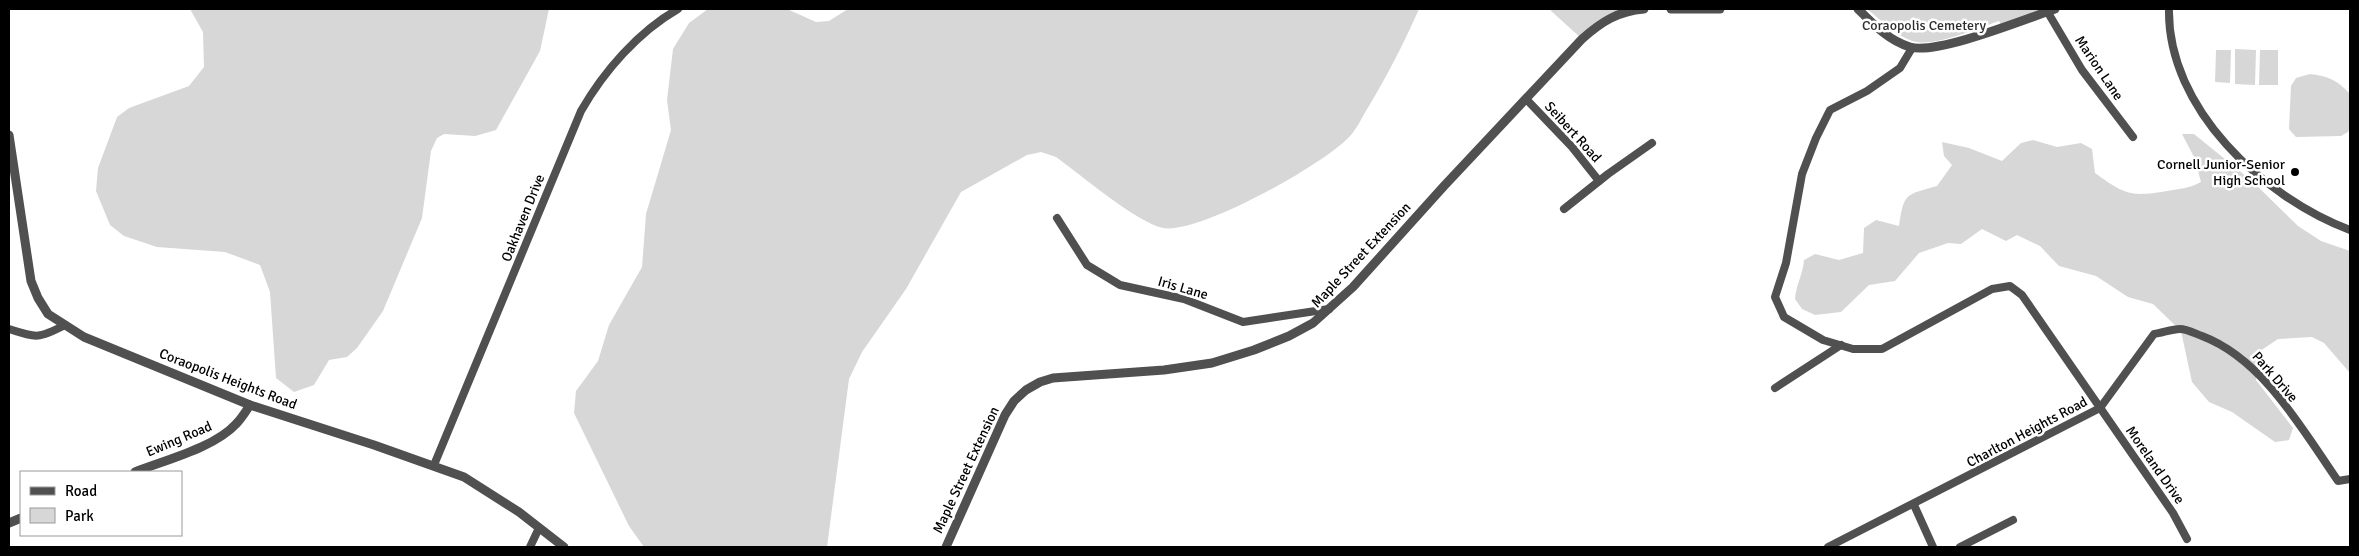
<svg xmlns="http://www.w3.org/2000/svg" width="2359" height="556" font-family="Signika,sans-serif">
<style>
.green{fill:#d7d7d7}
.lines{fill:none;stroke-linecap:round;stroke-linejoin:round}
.minor{stroke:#505050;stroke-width:8}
.tertiary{stroke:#505050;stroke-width:9}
.poi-dot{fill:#000;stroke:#fff;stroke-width:2}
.labels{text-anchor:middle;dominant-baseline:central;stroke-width:5;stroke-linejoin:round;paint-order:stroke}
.park-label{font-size:14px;fill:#2e2e2e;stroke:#fff}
.street-label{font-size:14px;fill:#000;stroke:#fff}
.poi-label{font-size:14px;fill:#000;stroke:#fff;text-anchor:end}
</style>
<rect width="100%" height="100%" fill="#fff"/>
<!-- green -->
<g class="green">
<path d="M190,9H549L540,51L496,130L475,136L444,134L437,138L431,151L422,218L383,311L357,348L347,357L329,360L314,385L294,392L276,378L270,292L260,265L225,252L157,247L124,236L110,225L96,191L98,168L117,117L129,108L189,86L204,67L203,32Z"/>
<path d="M708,9H787L816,22L829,21L848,9H1419C1404,43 1388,74 1369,106C1363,115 1358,127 1351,135C1327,163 1198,235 1163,228C1136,222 1081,175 1056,157L1041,152L1027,155L961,192L906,289L862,352L849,379L827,547H644L629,526L574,413L576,391L598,361L609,325L642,267L646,214L671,130L667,100L673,49L689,23Z"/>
<path d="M1549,9H1616L1618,14L1582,39Z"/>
<path d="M1867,9H2055L2002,27L1999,21C1977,28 1934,48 1912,41C1895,35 1881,20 1867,9Z"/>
<path d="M2235,49L2256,50L2255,85L2235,84Z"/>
<path d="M2216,50H2231L2230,83L2215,82Z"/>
<path d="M2260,50H2278V85H2259Z"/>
<path d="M2310,74C2328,76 2337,80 2350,94V127L2348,132L2341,136L2296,137L2289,129L2291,86L2296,78Z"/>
<path d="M2182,134H2194L2252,181L2298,226L2321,241L2350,251V373L2324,343L2312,337L2278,339L2260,351L2256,380L2293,428L2289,440L2275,442L2232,412L2209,402L2192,382L2181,331L2153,304L2128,297L2096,276L2059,266L2040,246L2017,235L2006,241L1982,229L1961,244L1948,243L1919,253L1895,281L1869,285L1841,312L1815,315L1802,309L1795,299C1796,284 1803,275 1804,260L1815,254L1839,260L1863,253L1864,228L1876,220L1899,226C1904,193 1905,195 1937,186L1952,165L1944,156L1942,142L1969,148L2002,161L2021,143L2033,140L2057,147L2081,143L2092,149L2095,173C2125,195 2131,197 2167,191C2180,189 2190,188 2201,182L2194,157Z"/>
</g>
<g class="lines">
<!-- minor -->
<g class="minor">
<path d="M2169,9C2167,108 2264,198 2350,230"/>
<path d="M2047,11L2082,70L2133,137"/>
<path d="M1912,48L1900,68L1867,91L1830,110L1816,138L1802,174L1786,263L1775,297L1784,317L1823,340L1853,349H1882L1992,289L2010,286L2022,295L2173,513L2187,539"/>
<path d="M1527,100L1572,147L1599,181"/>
<path d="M1564,209L1608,174L1652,143"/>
<path d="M1057,218L1087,265L1120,285L1184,299L1243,322L1329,309"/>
<path d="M9,329C37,338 38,339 65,325"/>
<path d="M1775,388L1841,345"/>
<path d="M434,465L581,111C604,71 638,32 678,9"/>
<path d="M1914,505L1933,547"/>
<path d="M530,547L539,528"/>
<path d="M1828,547L2100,408L2154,334C2162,333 2172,329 2180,329C2187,329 2196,334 2202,336C2263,359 2302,429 2338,481L2350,479"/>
<path d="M1960,547L2013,520"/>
</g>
<!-- tertiary -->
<g class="tertiary">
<path d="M1671,9H1720"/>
<path d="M1858,9C1873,24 1889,41 1910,47C1937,55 2025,19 2055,9"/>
<path d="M9,135L31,281L38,298L48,314L84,337L250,405L374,445L464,477L519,512L564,547"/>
<path d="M135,472C165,460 214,448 236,424C242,418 246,411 250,405"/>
<path d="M9,523L21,518"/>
<path d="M946,547L1005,415L1014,401L1026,390L1040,382L1053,378L1164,370L1212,363L1254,350L1289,336L1313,323L1353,287L1444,186L1582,39C1601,22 1618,11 1644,9"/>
</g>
</g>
<!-- markers -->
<circle class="poi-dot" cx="2295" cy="172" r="5"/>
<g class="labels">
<!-- park labels -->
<g class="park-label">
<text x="1924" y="25">Coraopolis Cemetery</text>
</g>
<!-- street labels -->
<g class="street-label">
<text transform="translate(2099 68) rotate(56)">Marion Lane</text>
<text transform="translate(1573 132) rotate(48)">Seibert Road</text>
<text transform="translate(523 218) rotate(-68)">Oakhaven Drive</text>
<text transform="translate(1361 255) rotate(-47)">Maple Street Extension</text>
<text transform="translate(1183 288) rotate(16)">Iris Lane</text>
<text transform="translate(2275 377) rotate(49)">Park Drive</text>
<text transform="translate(228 379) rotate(21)">Coraopolis Heights Road</text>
<text transform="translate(2027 432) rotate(-28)">Charlton Heights Road</text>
<text transform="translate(179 439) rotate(-23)">Ewing Road</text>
<text transform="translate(2155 465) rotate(55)">Moreland Drive</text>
<text transform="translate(966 470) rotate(-65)">Maple Street Extension</text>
</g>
<!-- poi labels -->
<g class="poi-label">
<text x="2285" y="164">Cornell Junior-Senior<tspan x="2285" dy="16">High School</tspan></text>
</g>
</g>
<!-- border -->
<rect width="2359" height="556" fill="none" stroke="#000000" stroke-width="20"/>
<!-- legend -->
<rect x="20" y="471" width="162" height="65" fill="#ffffff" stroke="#999999"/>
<rect x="30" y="487" width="25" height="8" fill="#505050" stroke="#999999"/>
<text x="65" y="496" font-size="15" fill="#000000">Road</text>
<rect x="30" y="508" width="25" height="15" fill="#d7d7d7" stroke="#999999"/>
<text x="65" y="521" font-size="15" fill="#000000">Park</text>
</svg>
